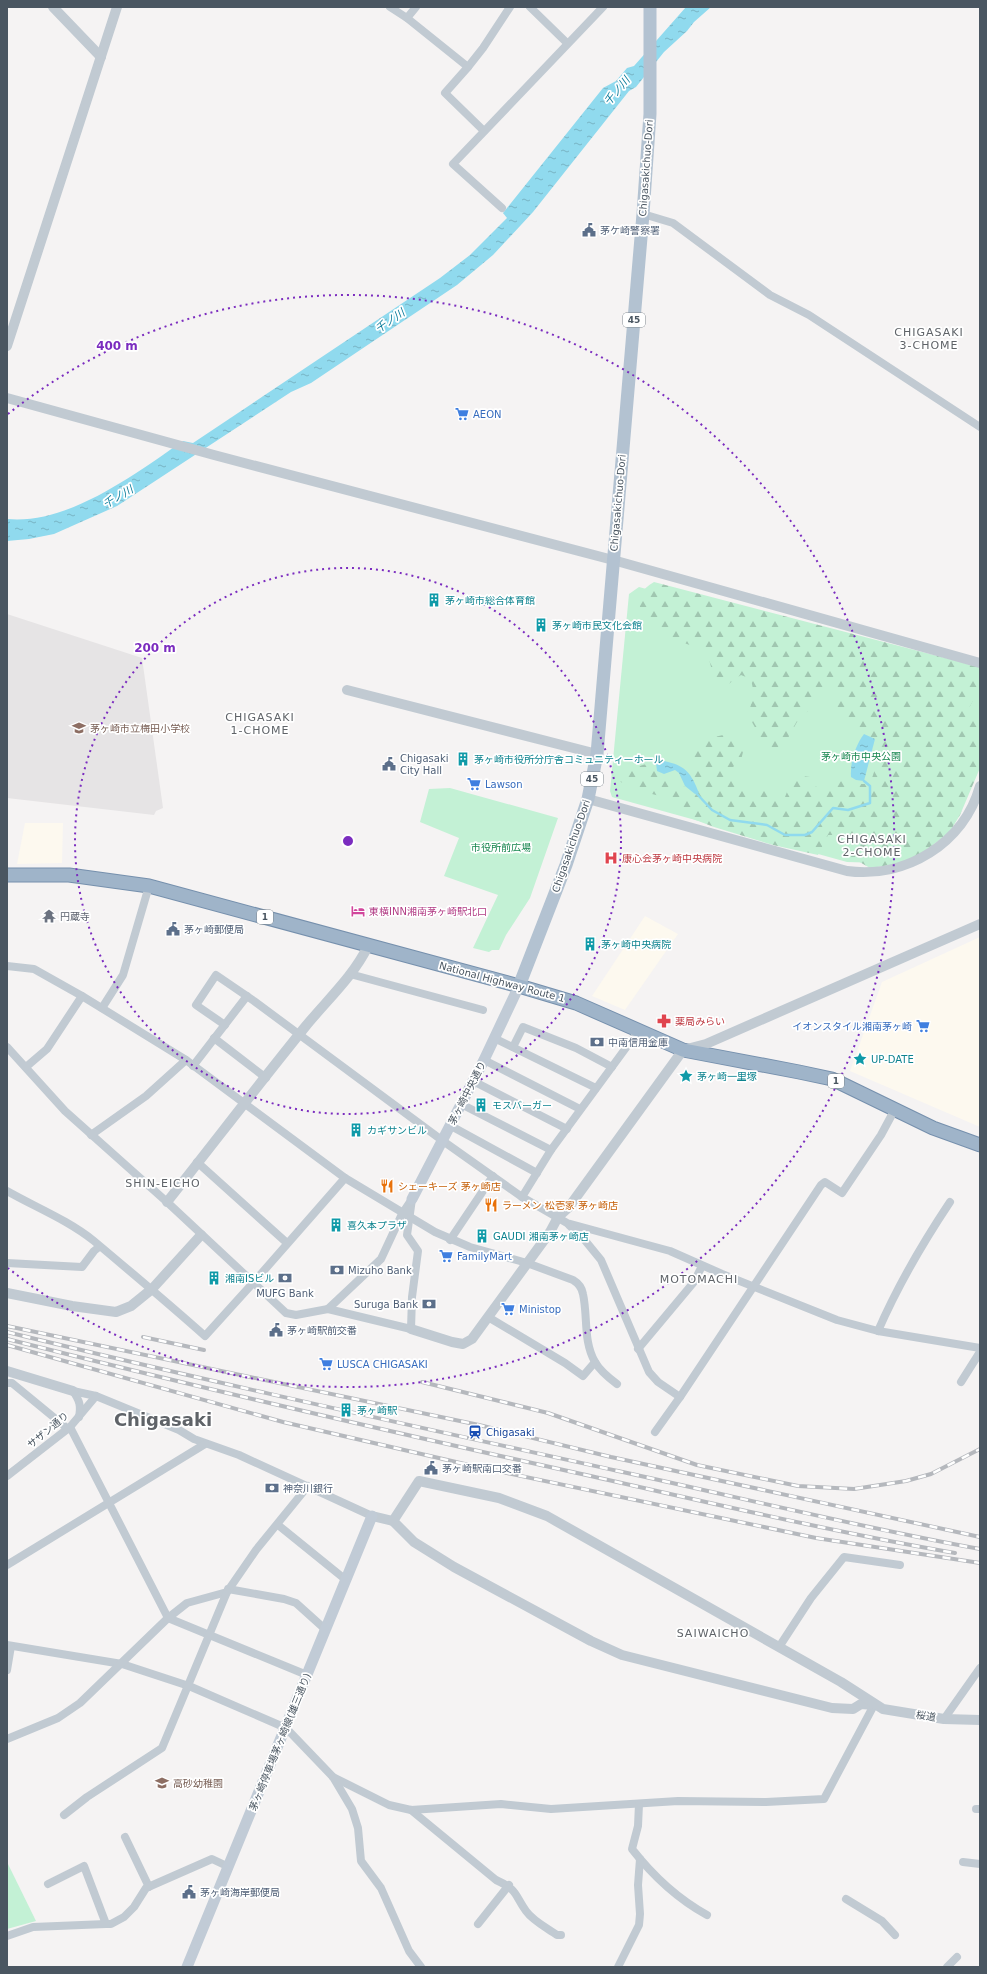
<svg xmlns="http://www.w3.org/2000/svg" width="987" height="1974" font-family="'DejaVu Sans','Noto Sans JP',sans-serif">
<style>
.commercial{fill:#fdf9ef}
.education{fill:#e6e4e5}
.green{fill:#c3f1d5}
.forest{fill:url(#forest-firs)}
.water{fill:url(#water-ripples)}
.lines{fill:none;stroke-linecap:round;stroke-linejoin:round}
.stream{stroke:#90daee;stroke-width:2.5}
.trunk-casing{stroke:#7690ad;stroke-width:15}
.minor{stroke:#c1cad2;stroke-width:8}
.tertiary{stroke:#c1cad2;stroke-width:10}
.secondary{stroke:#c1cbd6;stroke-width:11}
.primary{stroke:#b3c2d1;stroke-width:13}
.trunk{stroke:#9fb4c9;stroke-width:13}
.rail-casing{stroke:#b5b8bd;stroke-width:4}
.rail{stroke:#fff;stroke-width:2.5;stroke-dasharray:8;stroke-linecap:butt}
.ring{fill:none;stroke:#7b2cbf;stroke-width:2;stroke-dasharray:2 4}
.labels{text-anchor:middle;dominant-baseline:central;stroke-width:3.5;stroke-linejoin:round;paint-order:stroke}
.shield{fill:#fff;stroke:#808990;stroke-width:1}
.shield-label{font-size:9px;font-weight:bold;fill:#4a5661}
.street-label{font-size:10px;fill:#4a5661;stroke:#fff}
.service-label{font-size:10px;fill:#4e5e75;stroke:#fff;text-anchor:start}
.shop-label{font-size:10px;fill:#366cbe;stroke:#fff;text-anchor:start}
.culture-label{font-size:10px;fill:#0d838f;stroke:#fff;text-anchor:start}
.education-label{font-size:10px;fill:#785e54;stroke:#fff;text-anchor:start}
.park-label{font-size:10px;fill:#17864f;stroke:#fff}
.health-label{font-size:10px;fill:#be3a42;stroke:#fff;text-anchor:start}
.hotel-label{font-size:10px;fill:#b23c85;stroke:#fff;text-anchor:start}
.worship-label{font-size:10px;fill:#5b616d;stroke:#fff;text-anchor:start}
.food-label{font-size:10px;fill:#c56008;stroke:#fff;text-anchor:start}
.transit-label{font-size:10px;fill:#164399;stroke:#fff;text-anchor:start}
.water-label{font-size:11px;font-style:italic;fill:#0c7c9b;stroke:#fff}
.neighbourhood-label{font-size:11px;letter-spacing:1px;fill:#5f6368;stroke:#fff}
.town-label{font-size:18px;font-weight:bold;fill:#5f6368;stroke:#fff}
.centre{fill:#7b2cbf;stroke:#fff;stroke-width:2}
.ring-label{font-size:12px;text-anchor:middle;font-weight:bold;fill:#7b2cbf;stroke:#fff;stroke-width:3.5;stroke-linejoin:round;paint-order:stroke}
</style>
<defs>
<pattern id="forest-firs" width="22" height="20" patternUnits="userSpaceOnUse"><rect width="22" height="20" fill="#c3f1d5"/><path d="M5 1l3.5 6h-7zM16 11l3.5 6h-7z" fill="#a0c6b0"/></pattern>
<pattern id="water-ripples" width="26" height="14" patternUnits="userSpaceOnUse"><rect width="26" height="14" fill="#90daee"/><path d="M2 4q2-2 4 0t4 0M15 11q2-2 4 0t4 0" fill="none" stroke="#78b4c4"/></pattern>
</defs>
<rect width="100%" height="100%" fill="#f5f3f3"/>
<!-- commercial -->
<g class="commercial">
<path d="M25,823H63L62,863L17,864Z"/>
<path d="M645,916L678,934L625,1010L592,996Z"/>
<path d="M980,937V1127L850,1071L882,982Z"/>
</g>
<!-- education -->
<path class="education" d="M7,614L142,658L163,808L156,811L154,815L7,798Z"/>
<!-- green -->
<g class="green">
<path d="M639,587L980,679V752L882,863L847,862L612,797L610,791L629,594Z"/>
<path d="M450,788L558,818L530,898L506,935L499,950H492L489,952L473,948L498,895L444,876L459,838L420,822L429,789Z"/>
<path d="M7,1862L36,1921L7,1929Z"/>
</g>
<!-- forest -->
<path class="forest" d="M654,582L980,667V695H976L969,708L980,727V768L960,815L949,833L926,850L904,863L870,868L851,857L853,847L843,835H828L818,855L773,845L714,827L693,819L664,797L636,790L617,780L627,770L646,764L661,772L676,784L691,789L692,758L702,740L723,735L741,741L744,748L741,760L733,767L730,773L741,787L764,789L783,802L787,792L785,780L794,775L810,777L821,794L841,781L854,784H870L876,766L875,744C853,727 832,727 838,693L825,682L817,702L797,722L788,738L777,748L762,745L757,731L748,715L754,694L751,679L741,675L723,688L713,682C711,640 695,652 667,635C657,629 649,617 640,609C640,594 641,590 654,582Z"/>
<!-- water -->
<g class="water">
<path d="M686,7H711L694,22L687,31L664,52L636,87L629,91L533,212L493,255L457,285L311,383L291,392L117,506L54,534L29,539L7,541V519C68,525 135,474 183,441L193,443L440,278L470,255L507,218L503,213L603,88L616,81L627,68L634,66Z"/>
<path d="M864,734L875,739L864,781L856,780L851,777C850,762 855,746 864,734Z"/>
<path d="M660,760C684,765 690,770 699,793L695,794L685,786L679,773L675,770L664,774L657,771L656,763Z"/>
</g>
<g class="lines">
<!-- stream -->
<path class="stream" d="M697,794L712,810L730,820L767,825L785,835H805L812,832L833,808L848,810L870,803V786L864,781"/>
<!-- trunk casing -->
<g class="trunk-casing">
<path id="trunk" d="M7,875H69L149,886L519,986L576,1003L683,1050L799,1072L832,1079L933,1128L980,1145"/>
</g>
<!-- minor -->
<g class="minor">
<path d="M390,7L407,18L468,67L483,48L510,7"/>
<path d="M530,7L567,43"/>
<path d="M407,18L416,7"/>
<path d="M468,67L445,93L484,131"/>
<path d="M502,208L453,164L603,7"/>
<path d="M643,214L673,223L770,295L809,315L980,427"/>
<path d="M7,966L34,969L82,996L186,1060L345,1178L435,1232L470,1247L527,1263L573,1280C578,1283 582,1288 583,1294C588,1317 583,1341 595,1362C600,1371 609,1378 617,1384"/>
<path d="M350,974L483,1010"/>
<path d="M102,1008L123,975L149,886"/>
<path d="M225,1025L196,1005L216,975L254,1001L443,1141L522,1197L567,1223L670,1251L722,1274L837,1320L878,1331L980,1348"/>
<path d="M214,1038L266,1078"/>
<path d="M494,1038L596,1088"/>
<path d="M7,1047L65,1111L167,1202L286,1313L296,1315L328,1309"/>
<path d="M513,1047L523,1027L576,1048L612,1067"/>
<path d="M484,1060L580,1109"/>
<path d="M193,1066L247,996"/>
<path d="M26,1067L47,1049L82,996"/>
<path d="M473,1081L567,1129"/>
<path d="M461,1104L551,1150"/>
<path d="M451,1126L537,1173"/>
<path d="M91,1135L146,1096L186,1060"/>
<path d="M197,1162L287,1243"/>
<path d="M7,1191C35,1207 68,1220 94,1241C131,1272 168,1303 205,1336L253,1283L345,1178"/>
<path d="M522,1197L551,1150L639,1030"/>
<path d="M412,1199L407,1235L418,1251L412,1297L411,1329L328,1309L381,1259L402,1214Z"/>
<path d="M569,1225L583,1238L601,1260L649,1372L658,1382L680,1397L821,1185L825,1182L842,1193L881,1135L895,1109"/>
<path d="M450,1240L493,1176"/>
<path d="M7,1263L82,1267L94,1251L99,1247"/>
<path d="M488,1317L565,1363L583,1376L595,1362"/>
<path d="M878,1331C898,1285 922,1244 950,1202"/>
<path d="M638,1349L694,1282L702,1266"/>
<path d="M961,1382L980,1352"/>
<path d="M7,1383H12L68,1429"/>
<path d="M73,1391L96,1396L179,1430L194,1439L239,1455L372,1516"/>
<path d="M73,1391C80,1401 81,1406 79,1417"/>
<path d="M70,1427L168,1618L307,1675"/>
<path d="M655,1432L680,1397"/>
<path d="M7,1476L70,1427L96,1396"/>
<path d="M278,1525L346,1580"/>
<path d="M7,1565L205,1444"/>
<path d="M228,1589L284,1599L296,1603L326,1630"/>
<path d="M7,1645L122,1664L189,1686L286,1728L333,1777L352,1809L358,1828L361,1861L381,1888L409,1951L421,1967"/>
<path d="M779,1647L811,1598L844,1557L900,1565"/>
<path d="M7,1670L11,1646"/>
<path d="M944,1719L980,1668"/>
<path d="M7,1739L58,1718L80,1703L168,1618L187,1603L227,1592L256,1550L308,1486"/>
<path d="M333,1777L389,1805L411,1810L501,1804L551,1809L678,1801L766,1802L824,1799L874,1705"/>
<path d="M639,1804L638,1826L632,1849C653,1876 678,1899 707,1915"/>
<path d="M976,1809H980"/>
<path d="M411,1810L496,1880C518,1890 514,1894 526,1911C533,1921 547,1928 557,1935H561"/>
<path d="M64,1815L87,1797L162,1748L227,1592"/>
<path d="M125,1837L149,1887"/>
<path d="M963,1862L980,1864"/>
<path d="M846,1899L882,1921L895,1935"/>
<path d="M106,1924H111L124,1917L134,1907L146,1888L212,1859L229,1867"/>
<path d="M478,1924L509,1885"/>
<path d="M7,1936L33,1927L106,1924L84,1866L48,1884"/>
<path d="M618,1967L639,1925L640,1914L638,1885L640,1859"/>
<path d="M947,1967L957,1957"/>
</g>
<!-- tertiary -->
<g class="tertiary">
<path d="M53,7L101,57"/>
<path d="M7,346L117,7"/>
<path d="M7,398L214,455L613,560L980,663"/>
<path d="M347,690L597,754"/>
<path d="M588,799L847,871C906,879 964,843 980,786"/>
<path d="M167,1202C213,1144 258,1085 305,1027C326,1001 353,977 368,946"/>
<path d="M7,1293L72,1306L116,1312L131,1306L152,1289L201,1235"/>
<path d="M411,1329L452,1342L463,1344L472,1339L550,1232L558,1217L569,1207L683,1050L706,1044L980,924"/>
<path d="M7,1371L73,1391"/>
<path d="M372,1516L393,1521L414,1542L454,1567L591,1641L622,1655L832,1708L853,1709L861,1704L874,1705"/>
<path d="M393,1521L419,1481L499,1498L547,1516L841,1682L883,1709L944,1719L980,1720"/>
</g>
<!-- secondary -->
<g class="secondary">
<path d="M412,1199L484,1060L519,986"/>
<path d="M187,1967L372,1516"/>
</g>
<!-- primary -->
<path class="primary" d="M519,986L566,865L588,799L597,754L643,214L650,114V7"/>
<!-- trunk -->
<use href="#trunk" class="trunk"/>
<!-- rail casing -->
<g class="rail-casing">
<g id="rail">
<path d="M7,1326L479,1425L611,1457L980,1537"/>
<path d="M7,1332C210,1382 414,1426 618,1471C738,1497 858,1527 980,1549"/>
<path d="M143,1337L204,1350"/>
<path d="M7,1339C196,1387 387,1431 577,1473C703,1501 828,1531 955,1553"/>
<path d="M7,1345L283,1422L469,1465L816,1538L980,1563"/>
<path d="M422,1382L548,1413L697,1465L798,1486L854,1489L906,1481L931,1474L980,1449"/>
</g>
</g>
<!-- rail -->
<use href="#rail" class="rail"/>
</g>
<!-- distance rings -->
<g class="ring">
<circle cx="348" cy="841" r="273"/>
<path d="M8 414A546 546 0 1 1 8 1268"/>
</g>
<!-- icons -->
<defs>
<g id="civic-bare" transform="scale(1.08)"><path d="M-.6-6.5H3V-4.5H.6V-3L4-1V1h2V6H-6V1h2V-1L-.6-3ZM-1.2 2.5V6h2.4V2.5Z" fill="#5c6f8a" stroke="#fff" stroke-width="2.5" paint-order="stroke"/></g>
<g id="supermarket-bare" transform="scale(1.08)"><path d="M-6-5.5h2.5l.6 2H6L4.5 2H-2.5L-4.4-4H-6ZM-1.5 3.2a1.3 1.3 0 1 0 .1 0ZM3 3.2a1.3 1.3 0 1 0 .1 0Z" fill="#3f7fe0" stroke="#fff" stroke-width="2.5" paint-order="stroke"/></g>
<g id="building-bare" transform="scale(1.08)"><path d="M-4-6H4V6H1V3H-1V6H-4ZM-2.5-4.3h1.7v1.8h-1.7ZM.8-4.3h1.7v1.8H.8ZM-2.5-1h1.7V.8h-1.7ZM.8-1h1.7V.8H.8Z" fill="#0f9aa8" stroke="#fff" stroke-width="2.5" paint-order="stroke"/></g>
<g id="school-bare" transform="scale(1.08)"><path d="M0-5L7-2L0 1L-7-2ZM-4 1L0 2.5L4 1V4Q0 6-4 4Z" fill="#8d6e63" stroke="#fff" stroke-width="2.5" paint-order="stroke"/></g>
<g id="hospital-bare" transform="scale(1.08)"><path d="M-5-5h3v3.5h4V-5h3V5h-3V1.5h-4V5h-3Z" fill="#e0444e" stroke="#fff" stroke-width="2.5" paint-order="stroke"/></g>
<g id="hotel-bare" transform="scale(1.08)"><path d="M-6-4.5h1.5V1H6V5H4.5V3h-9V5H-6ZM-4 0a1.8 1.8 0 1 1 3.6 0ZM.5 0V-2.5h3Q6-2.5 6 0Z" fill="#d1479c" stroke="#fff" stroke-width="2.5" paint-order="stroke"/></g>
<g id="temple-bare" transform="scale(1.08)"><path d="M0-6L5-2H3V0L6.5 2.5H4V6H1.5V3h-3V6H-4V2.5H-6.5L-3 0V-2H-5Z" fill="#6b7280" stroke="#fff" stroke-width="2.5" paint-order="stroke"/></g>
<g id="pharmacy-bare" transform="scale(1.08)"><path d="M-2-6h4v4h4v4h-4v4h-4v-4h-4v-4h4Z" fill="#e0444e" stroke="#fff" stroke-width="2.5" paint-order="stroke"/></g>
<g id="bank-bare" transform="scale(1.08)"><path d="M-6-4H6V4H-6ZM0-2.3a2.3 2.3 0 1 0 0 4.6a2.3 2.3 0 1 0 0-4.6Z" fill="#5c6f8a" stroke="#fff" stroke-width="2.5" paint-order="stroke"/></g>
<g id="sight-bare" transform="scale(1.08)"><path d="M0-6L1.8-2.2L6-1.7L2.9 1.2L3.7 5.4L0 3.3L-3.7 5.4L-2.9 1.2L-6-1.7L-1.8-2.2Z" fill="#0f9aa8" stroke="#fff" stroke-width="2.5" paint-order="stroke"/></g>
<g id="restaurant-bare" transform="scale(1.08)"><path d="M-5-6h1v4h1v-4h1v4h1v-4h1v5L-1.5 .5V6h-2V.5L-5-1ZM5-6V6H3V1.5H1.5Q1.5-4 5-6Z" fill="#e8710a" stroke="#fff" stroke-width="2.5" paint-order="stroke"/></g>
<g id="station-bare" transform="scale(1.08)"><path d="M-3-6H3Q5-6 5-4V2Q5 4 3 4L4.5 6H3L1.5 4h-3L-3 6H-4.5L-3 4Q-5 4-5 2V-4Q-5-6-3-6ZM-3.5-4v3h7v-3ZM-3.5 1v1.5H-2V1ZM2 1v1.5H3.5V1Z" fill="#1a4fb4" stroke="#fff" stroke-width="2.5" paint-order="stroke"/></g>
</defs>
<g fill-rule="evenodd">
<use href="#civic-bare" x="589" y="230"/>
<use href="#supermarket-bare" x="462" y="414"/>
<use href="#building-bare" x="434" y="600"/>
<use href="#building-bare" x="541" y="625"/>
<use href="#school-bare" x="79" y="728"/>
<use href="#building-bare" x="463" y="759"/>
<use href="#civic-bare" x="389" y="764"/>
<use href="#supermarket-bare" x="474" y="784"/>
<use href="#hospital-bare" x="611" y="858"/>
<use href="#hotel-bare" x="358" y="911"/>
<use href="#temple-bare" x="49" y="916"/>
<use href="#civic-bare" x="173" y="929"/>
<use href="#building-bare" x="590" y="944"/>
<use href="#pharmacy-bare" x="664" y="1021"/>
<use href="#supermarket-bare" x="923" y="1026"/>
<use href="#bank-bare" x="597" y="1042"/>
<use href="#sight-bare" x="860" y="1059"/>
<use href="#sight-bare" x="686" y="1076"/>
<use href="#building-bare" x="481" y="1105"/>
<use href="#building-bare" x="356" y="1130"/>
<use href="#restaurant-bare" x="387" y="1186"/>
<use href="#restaurant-bare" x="491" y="1205"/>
<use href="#building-bare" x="336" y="1225"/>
<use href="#building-bare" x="482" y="1236"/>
<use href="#supermarket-bare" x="446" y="1256"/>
<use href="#bank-bare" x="337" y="1270"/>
<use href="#building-bare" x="214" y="1278"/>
<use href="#bank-bare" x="285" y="1278"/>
<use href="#bank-bare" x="429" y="1304"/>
<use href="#supermarket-bare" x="508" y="1309"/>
<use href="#civic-bare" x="276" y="1330"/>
<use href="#supermarket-bare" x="326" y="1364"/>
<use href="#building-bare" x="346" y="1410"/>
<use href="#station-bare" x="475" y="1432"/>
<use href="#civic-bare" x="431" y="1468"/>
<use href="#bank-bare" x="272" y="1488"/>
<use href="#school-bare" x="162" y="1783"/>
<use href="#civic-bare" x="189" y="1892"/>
</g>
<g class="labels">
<!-- shield labels -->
<g class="shield">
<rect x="623" y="313" width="22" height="14" rx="3"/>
<rect x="581" y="772" width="22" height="14" rx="3"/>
<rect x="257" y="910" width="16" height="14" rx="3"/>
<rect x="828" y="1074" width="16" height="14" rx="3"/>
</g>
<g class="shield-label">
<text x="634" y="320">45</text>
<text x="592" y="779">45</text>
<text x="265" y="917">1</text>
<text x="836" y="1081">1</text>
</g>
<!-- street labels -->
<g class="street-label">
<text transform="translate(646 168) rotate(-86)">Chigasakichuo-Dori</text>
<text transform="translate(618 503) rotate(-85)">Chigasakichuo-Dori</text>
<text transform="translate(571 846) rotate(-71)">Chigasakichuo-Dori</text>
<text transform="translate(502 982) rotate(15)">National Highway Route 1</text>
<text transform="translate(467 1093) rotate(-63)">茅ヶ崎中央通り</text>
<text transform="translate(48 1430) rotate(-40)">サザン通り</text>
<text transform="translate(926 1716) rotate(8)">桜道</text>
<text transform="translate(280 1742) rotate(-68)">茅ヶ崎停車場茅ヶ崎線(雄三通り)</text>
</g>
<!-- service labels -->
<g class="service-label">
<text x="600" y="230">茅ケ崎警察署</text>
<text x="400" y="758">Chigasaki<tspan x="400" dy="12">City Hall</tspan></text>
<text x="184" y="929">茅ヶ崎郵便局</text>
<text x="608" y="1042">中南信用金庫</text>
<text x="348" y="1270">Mizuho Bank</text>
<text x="285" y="1293" text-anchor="middle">MUFG Bank</text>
<text x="418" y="1304" text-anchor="end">Suruga Bank</text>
<text x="287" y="1330">茅ヶ崎駅前交番</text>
<text x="442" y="1468">茅ヶ崎駅南口交番</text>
<text x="283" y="1488">神奈川銀行</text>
<text x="200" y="1892">茅ヶ崎海岸郵便局</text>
</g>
<!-- shop labels -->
<g class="shop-label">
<text x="473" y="414">AEON</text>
<text x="485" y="784">Lawson</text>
<text x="912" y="1026" text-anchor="end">イオンスタイル湘南茅ヶ崎</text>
<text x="457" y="1256">FamilyMart</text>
<text x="519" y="1309">Ministop</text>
<text x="337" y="1364">LUSCA CHIGASAKI</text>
</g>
<!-- culture labels -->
<g class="culture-label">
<text x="445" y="600">茅ヶ崎市総合体育館</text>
<text x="552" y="625">茅ヶ崎市民文化会館</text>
<text x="474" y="759">茅ヶ崎市役所分庁舎コミュニティーホール</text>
<text x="601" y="944">茅ヶ崎中央病院</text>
<text x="871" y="1059">UP-DATE</text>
<text x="697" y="1076">茅ヶ崎一里塚</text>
<text x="492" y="1105">モスバーガー</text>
<text x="367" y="1130">カギサンビル</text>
<text x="347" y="1225">喜久本プラザ</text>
<text x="493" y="1236">GAUDI 湘南茅ヶ崎店</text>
<text x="225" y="1278">湘南ISビル</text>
<text x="357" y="1410">茅ヶ崎駅</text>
</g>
<!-- education labels -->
<g class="education-label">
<text x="90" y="728">茅ヶ崎市立梅田小学校</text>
<text x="173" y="1783">高砂幼稚園</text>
</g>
<!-- park labels -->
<g class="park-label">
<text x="861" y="756">茅ヶ崎市中央公園</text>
<text x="501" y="847">市役所前広場</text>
</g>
<!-- health labels -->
<g class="health-label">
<text x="622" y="858">康心会茅ヶ崎中央病院</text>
<text x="675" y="1021">薬局みらい</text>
</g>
<!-- hotel labels -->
<g class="hotel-label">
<text x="369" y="911">東横INN湘南茅ヶ崎駅北口</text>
</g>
<!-- worship labels -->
<g class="worship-label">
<text x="60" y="916">円蔵寺</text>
</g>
<!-- food labels -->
<g class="food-label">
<text x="398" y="1186">シェーキーズ 茅ヶ崎店</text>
<text x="502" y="1205">ラーメン 松壱家 茅ヶ崎店</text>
</g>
<!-- transit labels -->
<g class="transit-label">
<text x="486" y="1432">Chigasaki</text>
</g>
<!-- water labels -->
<g class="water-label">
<text transform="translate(617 91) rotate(-50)">千ノ川</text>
<text transform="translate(390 321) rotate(-35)">千ノ川</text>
<text transform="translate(118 497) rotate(-31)">千ノ川</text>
</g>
<!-- neighbourhood labels -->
<g class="neighbourhood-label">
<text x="929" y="332">CHIGASAKI<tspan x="929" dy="13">3-CHOME</tspan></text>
<text x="260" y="717">CHIGASAKI<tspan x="260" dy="13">1-CHOME</tspan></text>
<text x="872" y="839">CHIGASAKI<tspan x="872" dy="13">2-CHOME</tspan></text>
<text x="163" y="1183">SHIN-EICHO</text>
<text x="699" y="1279">MOTOMACHI</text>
<text x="713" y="1633">SAIWAICHO</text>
</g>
<!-- town labels -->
<g class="town-label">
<text x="163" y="1419">Chigasaki</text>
</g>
</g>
<circle cx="348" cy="841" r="6" class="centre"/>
<g class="ring-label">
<text x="117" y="350">400 m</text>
<text x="155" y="652">200 m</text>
</g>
<!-- border -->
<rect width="987" height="1974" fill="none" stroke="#4a5661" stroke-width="16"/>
</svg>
